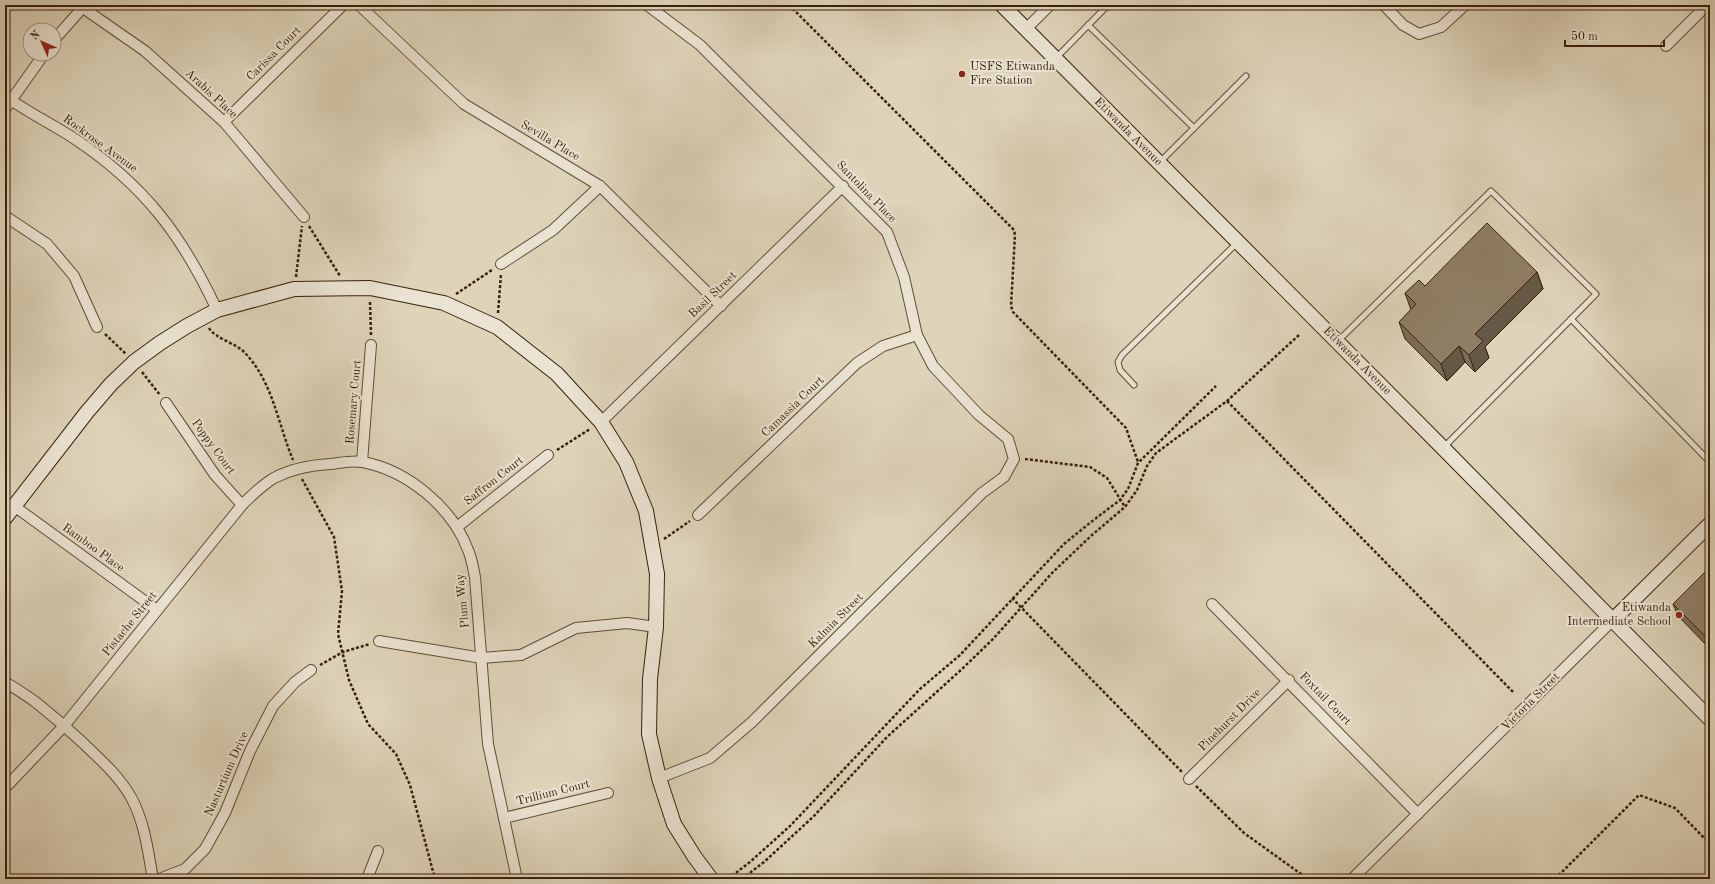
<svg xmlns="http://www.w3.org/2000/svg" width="1715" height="884" font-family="'Old Standard TT',serif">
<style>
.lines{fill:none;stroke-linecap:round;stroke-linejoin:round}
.lane-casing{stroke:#634d35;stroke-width:7}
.street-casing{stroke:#634d35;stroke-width:12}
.secondary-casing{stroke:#3a2009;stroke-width:16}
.path{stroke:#3a2009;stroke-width:2.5;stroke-dasharray:3 2;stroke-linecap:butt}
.lane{stroke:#eae3d2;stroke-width:5}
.street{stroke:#eae3d2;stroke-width:10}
.secondary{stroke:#eae3d2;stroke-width:14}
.wall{fill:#7b6c57;stroke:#3a2009}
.shaded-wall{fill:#645847;stroke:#3a2009}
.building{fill:#8f7e65;stroke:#3a2009}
.poi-dot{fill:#8f2418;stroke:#eae3d2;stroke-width:1.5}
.labels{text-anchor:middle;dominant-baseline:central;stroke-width:4;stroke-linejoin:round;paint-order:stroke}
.street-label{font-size:12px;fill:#3a2009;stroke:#eae3d2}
.poi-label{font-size:12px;fill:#3a2009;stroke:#eae3d2;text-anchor:start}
</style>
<rect width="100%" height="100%" fill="#ded4ba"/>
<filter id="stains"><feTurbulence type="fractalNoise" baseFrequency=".005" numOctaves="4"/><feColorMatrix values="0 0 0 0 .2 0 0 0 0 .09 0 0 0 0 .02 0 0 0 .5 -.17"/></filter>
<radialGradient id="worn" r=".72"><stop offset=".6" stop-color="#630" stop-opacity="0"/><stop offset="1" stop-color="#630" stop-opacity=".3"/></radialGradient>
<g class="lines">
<!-- lane casing -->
<g class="lane-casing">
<g id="lane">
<path d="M1088,25L1194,128L1160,162"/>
<path d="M1056,58L1108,5"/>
<path d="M1194,128L1246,76"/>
<path d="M1571,319L1710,462"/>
<path d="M1338,341L1491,191L1596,294L1444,447"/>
<path d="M1134,385L1120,370L1118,362L1122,355L1237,243"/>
</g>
</g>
<!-- street casing -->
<g class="street-casing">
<g id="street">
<path d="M359,5L464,104L600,186L721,306"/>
<path d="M647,5L700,45L887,232L904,277L917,335L933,366L979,415L1008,439L1014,459L1004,477L982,493L752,722L710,758L659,778"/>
<path d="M1384,5L1403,25L1419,34L1441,27L1465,5"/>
<path d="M83,8L145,51L224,122L304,217"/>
<path d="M1026,29L1050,5"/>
<path d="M54,40L85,5"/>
<path d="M1666,46L1707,5"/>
<path d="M5,96C27,112 52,124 75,139C144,185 182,235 217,310"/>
<path d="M5,109L44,54"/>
<path d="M224,122L343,5"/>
<path d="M5,216L47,244L74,276L97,327"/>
<path d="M501,264L553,230L600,186"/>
<path d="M166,403L215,475L242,505"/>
<path d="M601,422L843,186"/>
<path d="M362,462L371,345"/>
<path d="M14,506L157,610"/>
<path d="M698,515L857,363L883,346L917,335"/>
<path d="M457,527L548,455"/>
<path d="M1212,604L1418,814"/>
<path d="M379,641L482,658L521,655L576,628L627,623L656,627"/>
<path d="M5,682C16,689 28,696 38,704C53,716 68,729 82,742C101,760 120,777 132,799C145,824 148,852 153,879"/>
<path d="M1189,779L1289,680"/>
<path d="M5,788L64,726L242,505C252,495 262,485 274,478C291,469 312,465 330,464C340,463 353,460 363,462C408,471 452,507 468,550C472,559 473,568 475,577L488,744L517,879"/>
<path d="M504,818L608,793"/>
<path d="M159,879L185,869L205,849L225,813L250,751L273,706L295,682L311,670"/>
<path d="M367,879L378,851"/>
<path d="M1352,879L1612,621"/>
</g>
</g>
<!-- secondary casing -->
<g class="secondary-casing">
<g id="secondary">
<path d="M1002,5L1443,448L1710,719"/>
<path d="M5,518L87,412L111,384L134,362L160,343L187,326L217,310L294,289L370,288L444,303L497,327L557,374L601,422L626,462L646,511L657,574L656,627L650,679L649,734L659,778L674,824L694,856L711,879"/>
<path d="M1612,621L1710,524"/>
</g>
</g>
<!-- path -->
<g class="path">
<path d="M789,5L1014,230L1015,235L1011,306L1013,312L1126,428L1138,462"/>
<path d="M309,226L340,276"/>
<path d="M296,277L302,226"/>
<path d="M456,294L492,270"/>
<path d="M370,302L371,335"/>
<path d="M498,313L501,274"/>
<path d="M209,328C215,339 237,343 246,354C273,383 278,424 293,460"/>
<path d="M105,334L126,354"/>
<path d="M142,372L160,395"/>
<path d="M1227,401L1514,693"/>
<path d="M557,450L590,429"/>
<path d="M1025,459L1090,467L1107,478L1125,507"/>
<path d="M302,479L334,537L342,591L338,634L349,680L368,724L396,754L410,785L435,879"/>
<path d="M664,539L690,521"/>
<path d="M1012,598L1182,772"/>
<path d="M320,665L343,652L370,644"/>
<path d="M1196,786L1244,833L1308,879"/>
<path d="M728,879L750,862L790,826L920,689L960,655L1064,544L1091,522L1120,500L1128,489L1138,463L1216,386"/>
<path d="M742,879L764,862L813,817L887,737L962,669L993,639L1053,572L1092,535L1125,507L1137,490L1147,466L1156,453L1227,401L1299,335"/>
<path d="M1555,879L1639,795L1675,808L1710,844"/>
</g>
<!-- lane -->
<use href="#lane" class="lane"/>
<!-- street -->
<use href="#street" class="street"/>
<!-- secondary -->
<use href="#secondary" class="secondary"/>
</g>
<!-- wall -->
<g class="wall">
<path d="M1537,272L1543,289L1485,347L1489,358L1475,372L1465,362L1447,381L1405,339L1399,322L1411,310L1405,293L1425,286Z"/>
<path d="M1710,567V649L1678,616L1673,604Z"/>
</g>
<!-- shaded-wall -->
<g class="shaded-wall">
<path d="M1537,272L1543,289L1485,347L1489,358L1475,372L1469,355L1475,334Z"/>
<path d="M1459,346L1465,362L1447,381L1441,364Z"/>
</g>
<!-- building -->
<g class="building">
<path d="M1487,223L1537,272L1475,334L1483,341L1469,355L1459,346L1441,364L1399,322L1416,304L1405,293L1419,280L1425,286Z"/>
<path d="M1710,567V641L1673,604Z"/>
</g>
<!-- markers -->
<g class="poi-dot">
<circle cx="962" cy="74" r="4"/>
<circle cx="1679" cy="615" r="4"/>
</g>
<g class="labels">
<!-- street labels -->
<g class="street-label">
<text transform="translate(274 54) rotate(-45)">Carissa Court</text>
<text transform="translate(211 94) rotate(43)">Arabis Place</text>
<text transform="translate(1128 132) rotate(45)">Etiwanda Avenue</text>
<text transform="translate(550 141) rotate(31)">Sevilla Place</text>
<text transform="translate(100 144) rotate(36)">Rockrose Avenue</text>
<text transform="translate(866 192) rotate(46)">Santolina Place</text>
<text transform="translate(713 295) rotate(-44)">Basil Street</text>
<text transform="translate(1357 361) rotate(45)">Etiwanda Avenue</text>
<text transform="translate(354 402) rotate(-85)">Rosemary Court</text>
<text transform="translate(793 407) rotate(-44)">Camassia Court</text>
<text transform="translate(213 447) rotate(54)">Poppy Court</text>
<text transform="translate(494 481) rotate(-38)">Saffron Court</text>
<text transform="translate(93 548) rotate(36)">Bamboo Place</text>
<text transform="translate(463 601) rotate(-96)">Plum Way</text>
<text transform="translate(836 621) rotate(-45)">Kalmia Street</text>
<text transform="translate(130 624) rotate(-51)">Pistache Street</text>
<text transform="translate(1325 699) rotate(46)">Foxtail Court</text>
<text transform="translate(1531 702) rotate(-45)">Victoria Street</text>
<text transform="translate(1230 720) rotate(-45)">Pinehurst Drive</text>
<text transform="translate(227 774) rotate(-66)">Nasturtium Drive</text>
<text transform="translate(553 793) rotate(-14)">Trillium Court</text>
</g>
<!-- poi labels -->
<g class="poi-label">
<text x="970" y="67">USFS Etiwanda<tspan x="970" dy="14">Fire Station</tspan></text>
<text x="1671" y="608" text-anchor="end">Etiwanda<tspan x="1671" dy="14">Intermediate School</tspan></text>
</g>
</g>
<!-- margin -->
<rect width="1715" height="884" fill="none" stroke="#ded4ba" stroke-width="20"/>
<rect x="6" y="6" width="1703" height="872" fill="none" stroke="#3a2009" stroke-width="2"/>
<rect x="10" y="10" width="1695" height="864" fill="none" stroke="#3a2009"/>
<!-- north arrow -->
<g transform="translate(42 42) rotate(315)"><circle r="19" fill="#eae3d2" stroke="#a49582"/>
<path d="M0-3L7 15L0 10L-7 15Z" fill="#8f2418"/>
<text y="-6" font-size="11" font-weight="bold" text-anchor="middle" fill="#3a2009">N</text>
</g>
<!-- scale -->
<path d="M1565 40v6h99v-6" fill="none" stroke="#3a2009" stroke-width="2"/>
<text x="1571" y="40" font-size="12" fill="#3a2009" stroke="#eae3d2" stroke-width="3" paint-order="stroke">50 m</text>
<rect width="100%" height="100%" filter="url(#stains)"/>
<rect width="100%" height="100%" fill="url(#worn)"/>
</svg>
